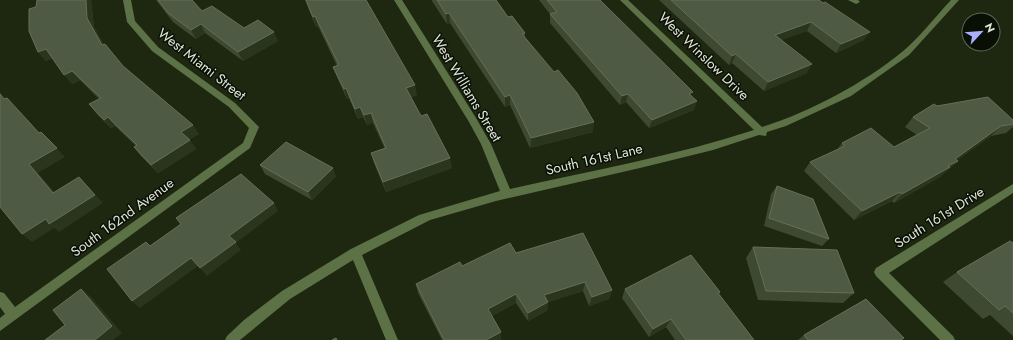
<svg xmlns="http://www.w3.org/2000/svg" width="1013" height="340" font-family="Jost,sans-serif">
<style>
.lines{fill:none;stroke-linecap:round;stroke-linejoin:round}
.minor{fill:#5d7146;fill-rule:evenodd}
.wall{fill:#3d4931}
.shaded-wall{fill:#29351d}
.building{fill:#4e5a43;stroke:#656f5a}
.labels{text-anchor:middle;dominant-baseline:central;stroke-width:3;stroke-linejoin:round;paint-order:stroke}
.street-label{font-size:14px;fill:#dee5d6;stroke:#0a0f06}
</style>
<rect width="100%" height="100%" fill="#1e2811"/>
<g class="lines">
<!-- minor -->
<g class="minor">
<path d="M123,0H131L135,21L158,47L235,103L259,127L250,148L0,331V318L5,314L0,307V292L4,293L15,307L243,143L249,128L229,107L152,51L127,22Z"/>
<path d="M394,0H402L476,118L491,144L510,189C591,171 674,156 754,130L620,0H628L762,127C810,112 864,83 902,52C920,37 935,17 951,0H959L909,55L851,96L786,126L767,132L766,136L759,135L713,150L640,168L496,201L430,220L362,255L398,340H386L353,260L290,299L240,340H225L227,336L244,320L282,291L351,249L419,215L500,191L481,144L469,122Z"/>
<path d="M848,0H858L860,2L856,4Z"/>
<path d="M1013,184V193L889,273L953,336L955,340H940L876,276L874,272L876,268Z"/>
</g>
</g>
<!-- wall -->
<g class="wall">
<path d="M37,0H91L94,27L104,45L123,66L199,134L189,139L196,149L158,173L141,156L134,147L136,146L115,126L111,128L96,113L89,104L99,99L80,80L72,84L53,58L46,61L38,52Z"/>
<path d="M156,0H192L202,11L278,41L243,61L205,33L196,39L173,22Z"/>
<path d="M305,0H366L417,95L411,97L421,116L452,168L386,192L374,163L371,153L385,149L373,123L367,125L363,117L358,119L349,98L347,99L337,77L333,67L337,66L318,26L316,27Z"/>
<path d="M432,0H496L508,17L525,33V37L593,132L530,148L510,105L505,107L450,23L447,24L432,1Z"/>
<path d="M539,0H600L692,96L694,110L649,128L626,102L620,105L550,23V14Z"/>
<path d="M659,0H819L864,40L836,53L807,31L781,40L807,73L764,91L732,63L729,65Z"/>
<path d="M937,106L1013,120V127L1006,133L991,136L957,160L958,161L948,170L945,172L940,177L894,203L892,201L854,220L804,171L810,162L837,150L842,143L894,147L917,135L905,127L913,117Z"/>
<path d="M260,165L336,176L312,200L265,174Z"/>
<path d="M777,186L829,239L822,246L764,226L771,194Z"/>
<path d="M1013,243V336L990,315L983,319L943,282L957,272Z"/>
<path d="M753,247L854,293L843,303L758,300L746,258Z"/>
<path d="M516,253L612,290L609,299L589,306L583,291L548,302L547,311L528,321L516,303L492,316L501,332V340H442L418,293L416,284L462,266Z"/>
<path d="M625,289L720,292L719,294L754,340H675L666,327L649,337L622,298Z"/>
<path d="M804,335L901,340H798Z"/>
</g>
<!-- shaded-wall -->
<g class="shaded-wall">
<path d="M86,0H91L94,27L109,54L102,45L87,18Z"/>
<path d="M449,13L450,23L447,24L446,14Z"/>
<path d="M315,16L318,26L316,27L313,17Z"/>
<path d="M811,22L807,31L771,44L775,35Z"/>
<path d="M201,24L205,33L196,39L191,30Z"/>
<path d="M274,32L278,41L243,61L238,52Z"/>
<path d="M870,32L864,40L836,53L841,44Z"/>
<path d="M46,49L54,58L46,61L38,52Z"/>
<path d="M736,54L732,63L729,65L732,56Z"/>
<path d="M812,64L807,73L764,91L768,82Z"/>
<path d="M72,71L80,80L72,84L64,75Z"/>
<path d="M415,85L417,95L408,98L406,88Z"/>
<path d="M346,88L349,98L347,99L344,89Z"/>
<path d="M0,92L13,108L4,99L0,94Z"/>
<path d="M628,94L626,102L620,105L622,96Z"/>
<path d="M510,95V105L505,107V97Z"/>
<path d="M7,98L16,107L48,142L39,133Z"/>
<path d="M697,101L694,110L649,128L652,120Z"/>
<path d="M360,107L363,117L358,119L355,109Z"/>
<path d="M371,113L373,123L367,125L364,115Z"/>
<path d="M108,117L115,126L111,128L104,120Z"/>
<path d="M594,122L593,132L530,148L531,138Z"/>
<path d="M193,125L199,134L187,141L181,132Z"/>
<path d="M1001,126L991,136L951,165L958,161L940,177L894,203L902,194L955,159Z"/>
<path d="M41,132L65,157L38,173L62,201L53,193L29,164Z"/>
<path d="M190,140L196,149L158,173L151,165Z"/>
<path d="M450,158L452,168L386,192L383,182Z"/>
<path d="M333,168L336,176L312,200L308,192Z"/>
<path d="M79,177L103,203L59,232L54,228L32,242L22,234Z"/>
<path d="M900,192L892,201L854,220L862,211Z"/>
<path d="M274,203L278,211L236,243L241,250L207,276L200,268L229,236Z"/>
<path d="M191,258L198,266L140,308L132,301Z"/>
<path d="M585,282L583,291L548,302L547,311L528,321V313L544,295Z"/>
<path d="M81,289L91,297L122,333L113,340H95Z"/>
<path d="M612,290L609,299L589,306L592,297Z"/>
<path d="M516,294V303L488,318V309Z"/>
<path d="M671,319L666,327L649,337L653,329Z"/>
<path d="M501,332V340H486Z"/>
</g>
<!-- building -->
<g class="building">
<path d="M37,0H86L87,18L102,45L105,44L123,66L193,125L181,132L190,140L151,165L134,147L137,145L108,117L104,120L89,104L101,98L72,71L64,75L46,49L38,52L29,31V9L36,7Z"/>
<path d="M158,0H192L202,11L212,6L244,28L258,20L274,32L238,52L201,24L191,30L168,13Z"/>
<path d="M306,0H366L415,85L406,88L421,116L427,114L450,158L383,182L371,153L386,148L371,113L364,115L360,107L355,109L346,88L344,89L333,67L339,65L315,16L313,17Z"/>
<path d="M437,0H496L508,17L512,16L525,33L522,34L554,72L558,70L577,93L594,122L531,138L510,95L505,97L449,13L446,14Z"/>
<path d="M547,0H600L693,92L689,94L697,101L652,120L628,94L622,96L550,14L557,12Z"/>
<path d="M671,0H819L823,3L825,2L870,32L841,44L811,22L775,35L812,64L768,82L736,54L732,56Z"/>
<path d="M0,94L4,99L7,98L39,133L41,132L57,148L29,164L53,193L79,177L95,195L49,224L46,219L22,234L0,207Z"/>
<path d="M988,97L1013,120V124L1001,126L955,159L958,161L948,166L950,167L902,194L900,192L862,211L810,162L845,146L842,143L871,128L894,147L930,128L913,117L934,104L937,106Z"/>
<path d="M286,142L333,168L308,192L260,165Z"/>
<path d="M241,174L274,203L229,236L236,242L200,268L191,258L132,301L107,269L146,242L150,246L181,224L176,218Z"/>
<path d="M777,186L813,199L829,239L769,218Z"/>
<path d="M583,233L612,290L592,297L585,282L544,295L548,302L528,313L516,294L488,309L501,332L486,340H444L416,284L460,262L462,266L510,243L516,253Z"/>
<path d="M1010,241L1013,243V313L1005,306L999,310L957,272Z"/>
<path d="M753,247L837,250L854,293L766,291Z"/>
<path d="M691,255L720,292L718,293L754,340H686L671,319L653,329L625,289Z"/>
<path d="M81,289L112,326L95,340H45L65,325L53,310Z"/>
<path d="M866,299L904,338L901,340H808L804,335Z"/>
<path d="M336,338L337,340H332Z"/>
</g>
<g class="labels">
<!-- street labels -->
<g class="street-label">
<text transform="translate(704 56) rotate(44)">West Winslow Drive</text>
<text transform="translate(202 64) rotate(38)">West Miami Street</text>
<text transform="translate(467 88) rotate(59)">West Williams Street</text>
<text transform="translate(594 159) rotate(-13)">South 161st Lane</text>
<text transform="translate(122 217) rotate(-36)">South 162nd Avenue</text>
<text transform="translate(939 217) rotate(-32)">South 161st Drive</text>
</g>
</g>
<!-- north arrow -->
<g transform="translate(981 32) rotate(64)"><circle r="19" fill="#0a0f06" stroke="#5f6559"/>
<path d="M0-3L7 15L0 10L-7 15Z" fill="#a8b0fc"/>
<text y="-6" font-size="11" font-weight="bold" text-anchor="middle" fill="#dee5d6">N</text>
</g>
</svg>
